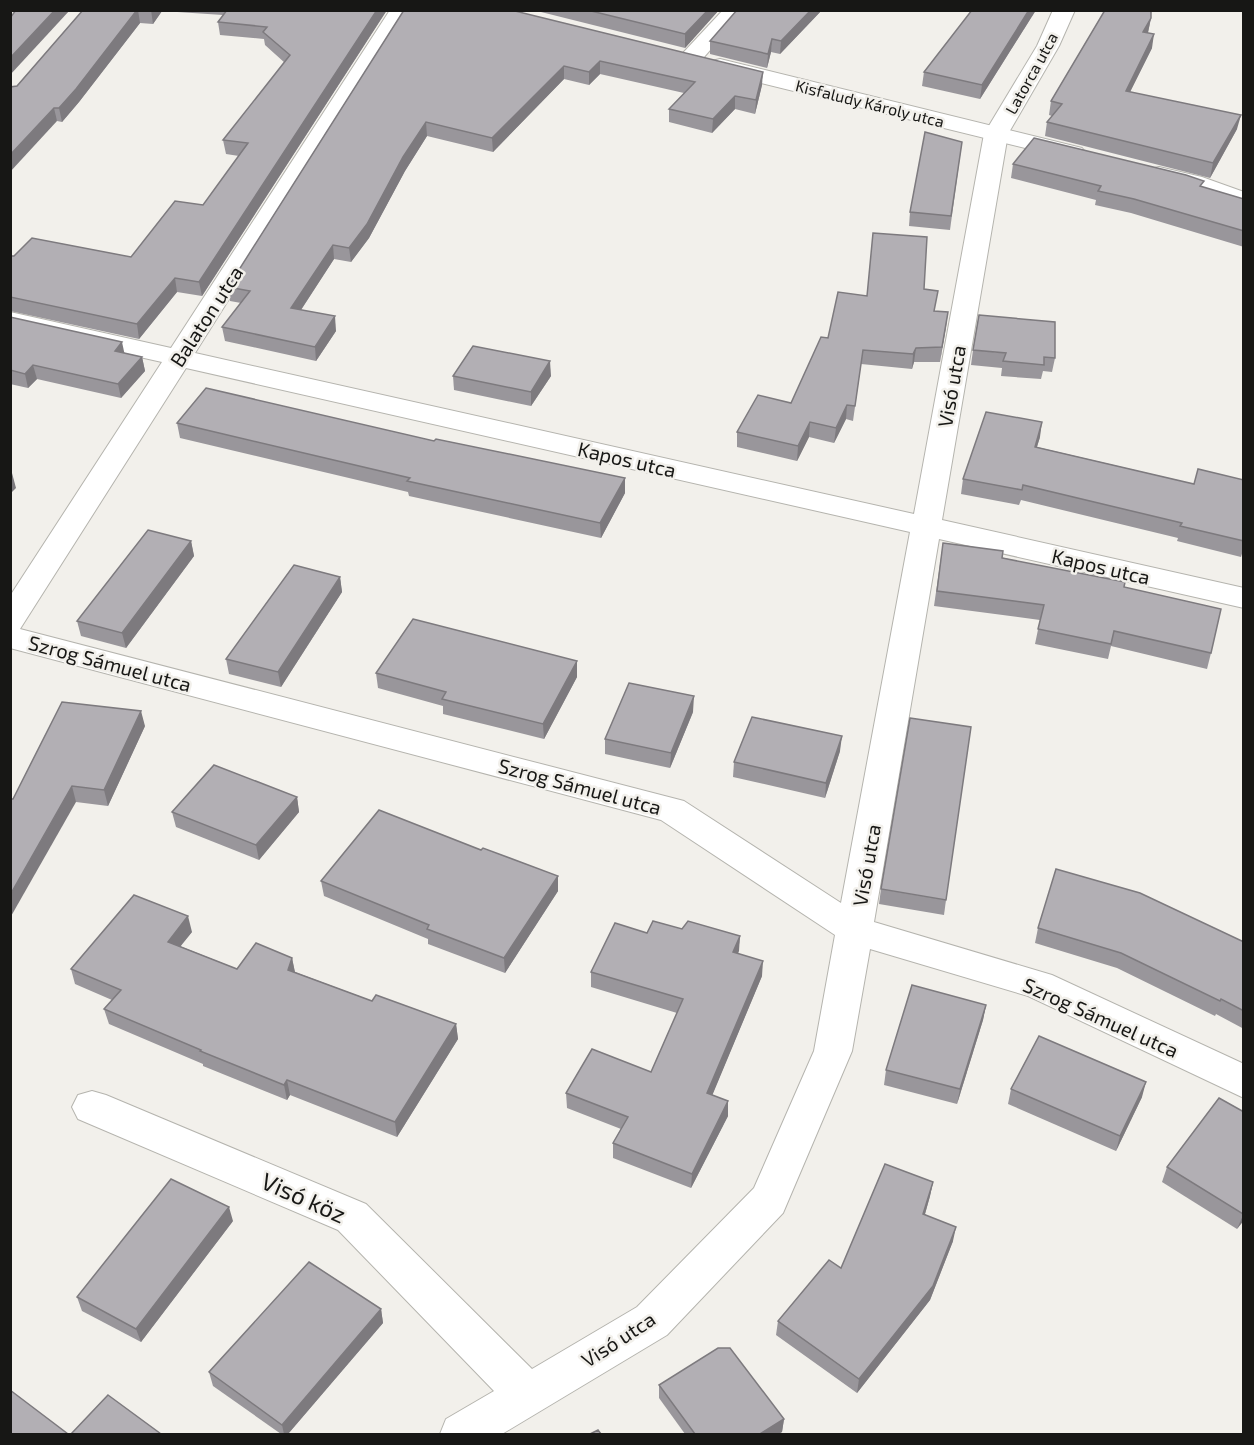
<svg xmlns="http://www.w3.org/2000/svg" width="1254" height="1445" font-family="'Exo 2',sans-serif">
<style>
.lines{fill:none;stroke-linecap:round;stroke-linejoin:round}
.street-casing{stroke:#b5b4ae;stroke-width:2}
.secondary-casing{stroke:#b5b4ae;stroke-width:2}
.street{fill:#fff;fill-rule:evenodd}
.secondary{fill:#fff;fill-rule:evenodd}
.wall{fill:#99969b}
.shaded-wall{fill:#7d7a7e}
.building{fill:#b2afb4;stroke:#7d7a7e;stroke-width:1.5}
.labels{text-anchor:middle;dominant-baseline:central;stroke-width:5;stroke-linejoin:round;paint-order:stroke}
.far-street-label{font-size:16px;fill:#171715;stroke:#f2f0eb}
.street-label{font-size:20px;fill:#171715;stroke:#f2f0eb}
.near-street-label{font-size:24px;fill:#171715;stroke:#f2f0eb}
</style>
<rect width="100%" height="100%" fill="#f2f0eb"/>
<g class="lines">
<!-- street casing -->
<g class="street-casing">
<g id="street">
<path d="M390,10H411L195,353L914,514L984,134L1037,46L1053,10H1075L1059,46L1008,134L942,520L1244,588V608L939,539L874,922L1052,975L1244,1064V1098L1028,996L870,949L852,1051L783,1213L667,1335L502,1434H440L446,1419L494,1391L338,1230L78,1119L72,1107L78,1095L92,1091L106,1095L366,1204L532,1369L637,1307L754,1188L814,1051L835,935L661,820L10,648V596L162,362L10,328V312L171,348ZM186,368L910,532L841,903L684,801L20,629Z"/>
<path d="M723,10H745L698,64L690,66L682,64L679,59L682,54Z"/>
</g>
</g>
<!-- secondary casing -->
<g class="secondary-casing">
<g id="secondary">
<path d="M720,59L1082,148L1086,153L1082,158L1074,160L712,71L709,66L712,61Z"/>
<path d="M1159,167L1202,177L1244,192V208L1185,187L1150,179L1147,174L1150,169Z"/>
</g>
</g>
<!-- street -->
<use href="#street" class="street"/>
<!-- secondary -->
<use href="#secondary" class="secondary"/>
</g>
<!-- wall -->
<g class="wall">
<path d="M83,10H387L202,296L177,292L139,339L10,311V256L131,257L203,205L239,156L226,154L223,140L285,63L265,45L264,39L220,35L218,22L223,15L162,11L153,24L140,23L79,102L62,122L57,121L17,86Z"/>
<path d="M404,10L762,85L755,114L735,109L712,133L669,122V109L684,93L600,74L589,85L564,79L493,152L427,136L405,171L369,238L351,262L334,259L301,310L336,331L316,361L225,341L222,327L241,303L230,301L228,287Z"/>
<path d="M533,10H719L685,48Z"/>
<path d="M822,10L780,54L771,52L767,68L710,54V41Z"/>
<path d="M972,10H1036L980,99L922,86L924,72Z"/>
<path d="M1151,18L1148,33L1152,48L1130,92L1237,129L1210,178L1045,136L1047,122L1052,116L1049,115L1051,101Z"/>
<path d="M962,142L950,230L909,226L910,212Z"/>
<path d="M1013,164L1202,187L1244,199V247L1131,213L1095,205L1096,200L1011,178Z"/>
<path d="M924,289L935,311L948,312L940,362H914L912,369L861,364L853,421L846,419L834,443L809,437L797,461L737,447V432L791,403L828,338L867,296Z"/>
<path d="M10,317L125,353L142,357L145,371L121,398L37,379L28,388L10,384Z"/>
<path d="M973,350L1055,358L1052,372L1043,371L1041,379L1001,376L1002,368L971,365Z"/>
<path d="M453,376H551L531,406L454,390Z"/>
<path d="M177,423L434,441L625,478V493L601,538L409,496L408,492L180,438Z"/>
<path d="M1040,437L1037,447L1194,484L1244,480V547L1241,557L1177,541L1178,538L1021,500L1019,505L961,494L963,479Z"/>
<path d="M191,541L194,556L126,648L81,636L77,621Z"/>
<path d="M943,543L1124,587L1211,653L1207,669L1111,646L1108,659L1035,644L1040,620L934,606Z"/>
<path d="M340,577L342,592L281,687L229,674L226,659Z"/>
<path d="M577,661V677L544,739L443,714V706L378,688L376,673Z"/>
<path d="M693,712L670,768L605,754V739Z"/>
<path d="M145,726L108,806L76,802L13,799Z"/>
<path d="M840,751L825,798L733,777L734,762Z"/>
<path d="M297,797L299,812L259,860L176,827L172,812Z"/>
<path d="M321,881L558,891L505,973L428,944V939L324,896Z"/>
<path d="M881,889L946,900L944,915L879,904Z"/>
<path d="M1038,928L1244,942V1029L1216,1014L1215,1016L1117,968L1035,943Z"/>
<path d="M682,929L740,936L738,953L762,976L712,1095L728,1101V1116L691,1188L613,1158V1143L621,1129L567,1108L566,1093L651,1072L677,1013L591,987V972L647,933Z"/>
<path d="M192,932L180,946L237,969L292,958L295,972L372,1001L456,1024L458,1039L397,1137L290,1095L287,1100L203,1066V1064L109,1024L104,1009L112,1000L75,984L71,969Z"/>
<path d="M986,1005L983,1020L957,1104L884,1085L886,1070Z"/>
<path d="M1011,1089L1142,1097L1116,1151L1008,1104Z"/>
<path d="M1244,1112V1220L1237,1229L1162,1182L1167,1167Z"/>
<path d="M933,1182L930,1196L925,1214L953,1241L930,1300L857,1393L776,1335L778,1321L841,1268Z"/>
<path d="M233,1221L141,1342L82,1311L77,1297Z"/>
<path d="M381,1309L383,1323L288,1434H281L213,1386L209,1372Z"/>
<path d="M659,1385L784,1419L782,1432L778,1434H685L659,1398Z"/>
</g>
<!-- shaded-wall -->
<g class="shaded-wall">
<path d="M55,10H70L10,75V58Z"/>
<path d="M137,10H138L140,23L79,102L62,122L59,108Z"/>
<path d="M151,10L162,11L153,24Z"/>
<path d="M377,10H387L202,296L199,282Z"/>
<path d="M708,10H719L685,48V34Z"/>
<path d="M811,10H822L780,54L781,41Z"/>
<path d="M1029,10H1036L980,99L982,85Z"/>
<path d="M1151,18L1148,32L1141,46L1143,32Z"/>
<path d="M1154,34L1152,48L1124,104L1126,91Z"/>
<path d="M772,39L771,52L767,68L768,54Z"/>
<path d="M600,61V74L589,85V72Z"/>
<path d="M564,66V79L493,152L492,138Z"/>
<path d="M763,72L762,85L755,114L756,100Z"/>
<path d="M735,96V109L712,133L713,119Z"/>
<path d="M54,108L57,121L10,172V155Z"/>
<path d="M1241,115L1237,129L1210,178L1213,163Z"/>
<path d="M426,122L427,136L405,171L369,238L351,262L349,248L403,157Z"/>
<path d="M333,245L334,259L293,322L291,308Z"/>
<path d="M175,278L177,292L139,339L137,324Z"/>
<path d="M948,312L946,327L940,362L942,347Z"/>
<path d="M335,316L336,331L316,361L315,347Z"/>
<path d="M122,342L125,356L115,351Z"/>
<path d="M916,348L914,362L912,369L913,354Z"/>
<path d="M142,357L145,371L121,398L118,384Z"/>
<path d="M550,361L551,376L531,406V392Z"/>
<path d="M33,365L37,379L28,388L25,374Z"/>
<path d="M847,405L846,419L834,443L836,428Z"/>
<path d="M810,422L809,437L797,461L798,446Z"/>
<path d="M1042,422L1040,437L1032,462L1035,447Z"/>
<path d="M12,473L16,488L10,494V475Z"/>
<path d="M625,478V493L601,538L600,523Z"/>
<path d="M191,541L194,556L126,648L122,633Z"/>
<path d="M340,577L342,592L281,687L278,672Z"/>
<path d="M577,661V677L544,739L543,724Z"/>
<path d="M694,696L693,712L670,768L671,753Z"/>
<path d="M141,711L145,726L108,806L104,790Z"/>
<path d="M842,736L840,751L825,798L826,783Z"/>
<path d="M72,786L76,802L10,918V895Z"/>
<path d="M297,797L299,812L259,860L256,845Z"/>
<path d="M558,876V891L505,973L504,958Z"/>
<path d="M188,916L192,932L172,957L168,942Z"/>
<path d="M740,936L739,951L732,967L733,952Z"/>
<path d="M292,958L295,973L288,970Z"/>
<path d="M763,961L762,976L707,1108V1093Z"/>
<path d="M986,1005L983,1020L957,1104L960,1089Z"/>
<path d="M456,1024L458,1039L397,1137L395,1122Z"/>
<path d="M287,1080L290,1095L287,1100L284,1085Z"/>
<path d="M1146,1082L1142,1097L1116,1151L1120,1136Z"/>
<path d="M728,1101V1116L691,1188L692,1174Z"/>
<path d="M933,1182L930,1196L921,1228L923,1214Z"/>
<path d="M229,1207L233,1221L141,1342L136,1329Z"/>
<path d="M1244,1213V1220L1237,1229Z"/>
<path d="M956,1227L953,1241L930,1300L857,1393L859,1379Z"/>
<path d="M381,1309L383,1323L288,1434H284L282,1425Z"/>
<path d="M784,1419L782,1432L778,1434H760Z"/>
</g>
<!-- building -->
<g class="building">
<path d="M16,10H55L10,58V18Z"/>
<path d="M83,10H137L76,89L59,108H54L10,155V87L17,86Z"/>
<path d="M227,10H377L199,282L175,278L137,324L10,297V256H14L32,238L131,257L175,201L203,205L248,143L223,140L290,55L263,32L267,27L218,22Z"/>
<path d="M404,10H511L763,72L756,100L735,96L713,119L669,109L695,82L600,61L589,72L564,66L492,138L426,122L403,157L367,224L349,248L333,245L291,308L335,316L315,347L222,327L250,291L228,287Z"/>
<path d="M587,10H708L685,34Z"/>
<path d="M737,10H811L781,41L772,39L768,54L710,41Z"/>
<path d="M972,10H1029L982,85L924,72Z"/>
<path d="M1105,10H1151V18L1143,32L1154,34L1126,91L1241,115L1213,163L1047,122L1062,104L1051,101Z"/>
<path d="M925,132L962,142L951,216L910,212Z"/>
<path d="M1034,138L1186,175L1204,181L1200,186L1244,199V231L1134,199L1098,191L1101,186L1013,164Z"/>
<path d="M873,233L927,237L924,289L938,291L934,311L948,312L942,347L916,348L913,354L863,350L855,406L847,405L836,428L810,422L798,446L737,432L758,395L791,403L821,337L828,338L838,292L867,296Z"/>
<path d="M979,315L1055,322V358L1044,357V365L1003,361L1006,353L973,350Z"/>
<path d="M10,317L122,342L115,351L142,357L118,384L33,365L25,374L10,370Z"/>
<path d="M473,346L550,361L531,392L453,376Z"/>
<path d="M206,388L434,441L436,439L625,478L600,523L407,481L410,478L177,423Z"/>
<path d="M986,412L1042,422L1035,447L1194,484L1198,469L1244,480V541L1180,526L1182,523L1023,485L1022,490L963,479Z"/>
<path d="M148,530L191,541L122,633L77,621Z"/>
<path d="M943,543L1003,551L1002,558L1125,582L1124,587L1221,609L1211,653L1114,631L1111,644L1038,629L1044,605L937,591Z"/>
<path d="M294,565L340,577L278,672L226,659Z"/>
<path d="M413,619L577,661L543,724L442,699L446,692L376,673Z"/>
<path d="M629,683L694,696L671,753L605,739Z"/>
<path d="M62,702L141,711L104,790L72,786L10,895V799H13Z"/>
<path d="M752,717L842,736L826,783L734,762Z"/>
<path d="M910,718L971,727L946,900L881,889Z"/>
<path d="M214,765L297,797L256,845L172,812Z"/>
<path d="M379,810L481,850L483,848L558,876L504,958L427,929L429,925L321,881Z"/>
<path d="M1056,869L1140,893L1244,942V1011L1221,999L1220,1001L1121,953L1038,928Z"/>
<path d="M134,895L188,916L168,942L237,969L256,943L292,958L288,970L372,1001L376,995L456,1024L395,1122L287,1080L284,1085L200,1051L201,1050L104,1009L121,990L71,969Z"/>
<path d="M653,921L682,929L688,921L740,936L733,952L763,961L707,1093L728,1101L692,1174L613,1143L628,1117L566,1093L592,1049L651,1072L683,999L591,972L615,923L647,933Z"/>
<path d="M912,985L986,1005L960,1089L886,1070Z"/>
<path d="M1039,1036L1146,1082L1120,1136L1011,1089Z"/>
<path d="M1219,1098L1244,1112L1243,1214L1167,1167Z"/>
<path d="M885,1164L933,1182L923,1214L956,1227L933,1286L859,1379L778,1321L829,1260L841,1268Z"/>
<path d="M171,1179L229,1207L136,1329L77,1297Z"/>
<path d="M309,1262L381,1309L282,1425L209,1372Z"/>
<path d="M718,1348H730L784,1419L760,1434H695L659,1385Z"/>
<path d="M10,1390L68,1434H10Z"/>
<path d="M108,1395L161,1434H71Z"/>
<path d="M598,1430L601,1434H590Z"/>
</g>
<g class="labels">
<!-- far-street labels -->
<g class="far-street-label">
<text transform="translate(1031 73) rotate(-61)">Latorca utca</text>
<text transform="translate(870 103) rotate(14)">Kisfaludy Károly utca</text>
</g>
<!-- street labels -->
<g class="street-label">
<text transform="translate(206 316) rotate(-57)">Balaton utca</text>
<text transform="translate(951 386) rotate(-80)">Visó utca</text>
<text transform="translate(627 459) rotate(13)">Kapos utca</text>
<text transform="translate(1101 566) rotate(13)">Kapos utca</text>
<text transform="translate(110 663) rotate(15)">Szrog Sámuel utca</text>
<text transform="translate(580 786) rotate(15)">Szrog Sámuel utca</text>
<text transform="translate(866 865) rotate(-80)">Visó utca</text>
<text transform="translate(1101 1017) rotate(24)">Szrog Sámuel utca</text>
<text transform="translate(618 1339) rotate(-33)">Visó utca</text>
</g>
<!-- near-street labels -->
<g class="near-street-label">
<text transform="translate(304 1197) rotate(24)">Visó köz</text>
</g>
</g>
<!-- border -->
<rect width="1254" height="1445" fill="none" stroke="#171715" stroke-width="24"/>
</svg>
